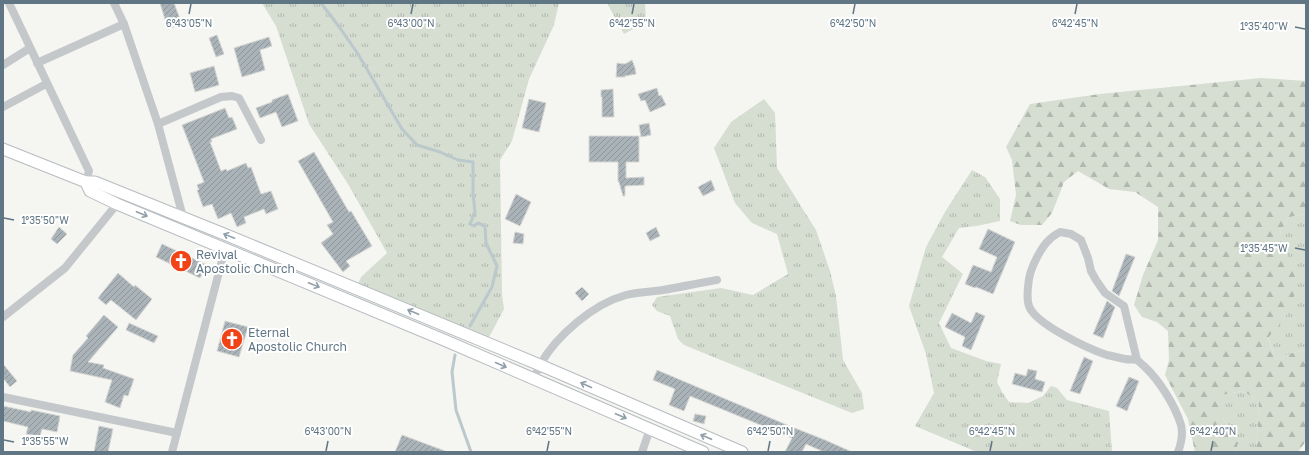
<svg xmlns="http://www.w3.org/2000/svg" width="1309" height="455" font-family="'Golos Text',sans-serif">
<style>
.grass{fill:url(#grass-tufts)}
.forest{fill:url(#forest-firs)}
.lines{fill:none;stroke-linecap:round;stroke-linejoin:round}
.stream{stroke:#bbc8cc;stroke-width:3}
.building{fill:url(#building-hatch);stroke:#d6d6d4}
.secondary-casing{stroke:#b6bcc0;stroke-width:13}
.street{stroke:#c4c8cb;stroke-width:8}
.secondary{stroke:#fff;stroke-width:11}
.oneway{stroke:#909fa9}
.ticks{fill:none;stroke:#617684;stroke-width:1.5}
.labels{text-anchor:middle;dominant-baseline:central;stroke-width:4;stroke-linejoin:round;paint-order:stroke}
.poi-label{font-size:12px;fill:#617684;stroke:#fff;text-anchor:start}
.ticks-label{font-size:10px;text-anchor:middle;fill:#617684;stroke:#fff;stroke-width:4;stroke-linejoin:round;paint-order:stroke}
</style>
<defs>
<pattern id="grass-tufts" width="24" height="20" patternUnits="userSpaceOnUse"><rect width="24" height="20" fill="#d6ddd1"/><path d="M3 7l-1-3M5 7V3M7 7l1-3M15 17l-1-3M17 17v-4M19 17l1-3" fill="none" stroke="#b1b8af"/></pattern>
<pattern id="forest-firs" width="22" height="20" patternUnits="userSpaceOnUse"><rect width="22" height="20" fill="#d6ddd1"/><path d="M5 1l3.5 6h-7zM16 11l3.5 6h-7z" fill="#b1b8af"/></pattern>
<pattern id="building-hatch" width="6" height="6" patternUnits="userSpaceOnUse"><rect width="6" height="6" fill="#aab3b8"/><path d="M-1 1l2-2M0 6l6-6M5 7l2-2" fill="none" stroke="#8e969b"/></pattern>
</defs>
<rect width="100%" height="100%" fill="#f5f5f1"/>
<!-- grass -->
<g class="grass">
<path d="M262,3H559L554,25L529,79L512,141L500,160L502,295L504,309L488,339L358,284L361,277L387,253L348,184L309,124L276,26Z"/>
<path d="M607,3H645L646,22L624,34Z"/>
<path d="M764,99L775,113L777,168L816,230L830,271L836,296L843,360L862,393L864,409L852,413L684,345L678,339L670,316L657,311L652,305L657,297L721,288L753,295L788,274L777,234L752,223L735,203L714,148L731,122Z"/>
<path d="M972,170L985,177L1000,199V221L976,226L959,228L942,257L963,274L939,323L951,348L986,361L1001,364L997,382L1002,392L1009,402L1028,403L1043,396L1051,386L1057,388L1067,400L1109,411L1112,452H977L915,426L934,393L926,354L909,306L926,247L945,212Z"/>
<path d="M1306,214V350L1292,353L1276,360L1268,337L1287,314L1285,251L1280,232L1289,217Z"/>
<path d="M1242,391L1259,400L1256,452H1236L1239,439L1222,417V395Z"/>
</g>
<!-- forest -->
<path class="forest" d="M1261,78L1306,81V214L1289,217L1280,232L1298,286L1287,314L1268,338L1276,360L1292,353L1306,350V441L1298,452H1256L1259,400L1242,391L1222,395V417L1239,439L1236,452H1195L1188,419L1165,375L1169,360L1168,331L1157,322L1142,317L1134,305L1143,275L1158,240V207L1135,192L1109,189L1078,171L1064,182L1052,213L1042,225H1021L1010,221L1016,195L1012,160L1006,147L1030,104L1100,94Z"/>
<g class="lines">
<!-- stream -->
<g class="stream">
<path d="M321,3L340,28L358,54L402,129L417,145L440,152L458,160L473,162V194L475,212L470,224L474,226L478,223L485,226L486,243L497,266L492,287L470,326"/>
<path d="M455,355L452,372L456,410L471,452"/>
</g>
</g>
<!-- building -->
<g class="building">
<path d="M160,3H174L182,24L168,29Z"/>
<path d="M217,35L224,54L216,57L209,38Z"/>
<path d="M269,37L272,46L260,50L265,70L242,77L234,48Z"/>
<path d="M632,60L635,68L636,74L625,76V77H616L617,63L625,64Z"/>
<path d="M214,66L219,85L195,92L190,73Z"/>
<path d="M657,88L659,96L661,95L666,105L650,112L645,100L641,101L638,94Z"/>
<path d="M613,89L614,117H602V97H601V90Z"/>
<path d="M288,94L298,121L282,127L276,112L260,118L256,108L272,102V100Z"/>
<path d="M529,99L546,103L539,132L522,128Z"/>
<path d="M225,108L229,118L232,117L237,129L211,139L212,142H210L221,171L226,169L227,171L246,163L248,168L251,167L261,194L271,191L278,209L266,214L264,209L244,217L246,223L237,227L231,213L218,219L212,204L203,207L197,190H199L197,185L204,182L182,125Z"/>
<path d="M649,123L651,135L641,137L639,125Z"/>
<path d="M589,136H639V162H626V178L644,177V185L625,186V196H623L619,182H618V162H589Z"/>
<path d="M314,152L349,212L351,211L372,246L346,261L350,266L343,272L321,243L333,234L327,225L333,222L298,161Z"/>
<path d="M711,180L715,190L703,196L698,187Z"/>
<path d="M516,194L531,202L520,226L505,219Z"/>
<path d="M59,227L67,234L57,244L51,239Z"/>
<path d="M656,227L660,236L650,241L646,233Z"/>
<path d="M988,229L1015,242L993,294L976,287L975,288L965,284L973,265L991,272L997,257L979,249Z"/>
<path d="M515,232L524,234L523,244L513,243Z"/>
<path d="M162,244L207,265L200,278L156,257Z"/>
<path d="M1126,254L1135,257L1119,296L1112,291Z"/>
<path d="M118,273L134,287L135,285L152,299L136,320L111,300L106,305L98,298Z"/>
<path d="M582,287L589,294L582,301L575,293Z"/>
<path d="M1107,301L1115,307L1103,338L1093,334Z"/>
<path d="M976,312L985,316L971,350L962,346L965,337L945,327L952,313L971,323Z"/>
<path d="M104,315L118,327L88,362L104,365L103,368L134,379L128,396L124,395L120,408L105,402L112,380L70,371L73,355L88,338L86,336Z"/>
<path d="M225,321L248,327L239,357L217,351Z"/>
<path d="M129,323L158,336L154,343L126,330Z"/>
<path d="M1084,357L1093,361L1080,394L1070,391Z"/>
<path d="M3,364L17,381L10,387L3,378Z"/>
<path d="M1028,369L1037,371L1035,379L1045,382L1042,392L1012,384L1015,373L1026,376Z"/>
<path d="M657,370L787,425L825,440L852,452H824L806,444L802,452H785L792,438L746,419L690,396L684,411L669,405L675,389L653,380Z"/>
<path d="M1129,377L1139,381L1127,411L1116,406Z"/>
<path d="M3,406L31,412V410L60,416L57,432L42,429L40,436L26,434L28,427L3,421Z"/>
<path d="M695,414L706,416L704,424L693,421Z"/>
<path d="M99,426L113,429L108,452H94Z"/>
<path d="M402,435L445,451V452H395Z"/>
</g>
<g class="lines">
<!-- secondary casing -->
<g class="secondary-casing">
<g id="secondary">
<path d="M3,149L86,182H95L229,236L540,365L742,452"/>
<path d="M86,182L90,191L117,204L444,340L703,452"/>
</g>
</g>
<!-- street -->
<g class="street">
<path d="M9,3L89,171L86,182"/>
<path d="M114,3L124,24L158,124L183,217"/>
<path d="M37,63L124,24"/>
<path d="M3,65L30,48"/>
<path d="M3,107L46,84"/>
<path d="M158,124L221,97L232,96L239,98L261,140"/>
<path d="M3,317L65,268L117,204"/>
<path d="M1137,360L1124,306L1105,293L1096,280L1091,271L1088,258L1081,240L1071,234L1060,232C1057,234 1053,236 1050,239C1041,247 1031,267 1029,279C1028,286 1026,298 1029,306C1035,324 1089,349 1107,355C1113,356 1119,358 1125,359C1129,360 1134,359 1137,360C1139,361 1142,365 1144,366C1159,380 1175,405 1181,425C1183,433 1181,444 1178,452"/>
<path d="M534,379C536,375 537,370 540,365C556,336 593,304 626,295C638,292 651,292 663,290C681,287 699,283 717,280"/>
<path d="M3,397L177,433"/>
<path d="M172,452L225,249"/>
<path d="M642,452L650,429"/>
</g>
<!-- secondary -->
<use href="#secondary" class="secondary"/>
</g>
<!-- one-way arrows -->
<defs><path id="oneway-shaft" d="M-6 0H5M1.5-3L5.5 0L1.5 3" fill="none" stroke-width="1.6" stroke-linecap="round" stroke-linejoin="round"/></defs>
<g class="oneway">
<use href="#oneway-shaft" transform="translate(142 214) rotate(23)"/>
<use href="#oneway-shaft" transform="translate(229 236) rotate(-158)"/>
<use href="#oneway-shaft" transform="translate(314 285) rotate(22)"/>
<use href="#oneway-shaft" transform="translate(413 312) rotate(-157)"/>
<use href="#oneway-shaft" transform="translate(501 365) rotate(24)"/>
<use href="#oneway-shaft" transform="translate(586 385) rotate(-156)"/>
<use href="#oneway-shaft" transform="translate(621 416) rotate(23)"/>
<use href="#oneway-shaft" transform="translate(706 437) rotate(-157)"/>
</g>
<!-- ticks -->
<path class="ticks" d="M189,14L191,4M411,14L413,4M632,14L634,4M853,14L855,4M1075,14L1077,4M1295,27L1305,29M4,218L14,220M1295,248L1305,250M4,440L14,442M326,451L328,441M547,451L549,441M768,451L770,441M990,451L992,441M1211,451L1213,441"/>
<!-- icons -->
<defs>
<g id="church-disc" transform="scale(1.15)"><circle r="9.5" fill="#f14315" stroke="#fff"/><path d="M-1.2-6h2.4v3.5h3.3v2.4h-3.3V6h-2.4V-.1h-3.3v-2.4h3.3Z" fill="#fff"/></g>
</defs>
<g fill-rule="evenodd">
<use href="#church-disc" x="181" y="261"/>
<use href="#church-disc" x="232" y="339"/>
</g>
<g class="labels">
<!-- poi labels -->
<g class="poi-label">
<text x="196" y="254">Revival<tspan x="196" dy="14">Apostolic Church</tspan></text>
<text x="248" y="332">Eternal<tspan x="248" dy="14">Apostolic Church</tspan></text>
</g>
</g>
<g class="ticks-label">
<text x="189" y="27">6°43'05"N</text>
<text x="411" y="27">6°43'00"N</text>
<text x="632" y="27">6°42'55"N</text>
<text x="853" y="27">6°42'50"N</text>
<text x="1075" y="27">6°42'45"N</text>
<text x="1264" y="30">1°35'40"W</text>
<text x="45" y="224">1°35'50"W</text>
<text x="1264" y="252">1°35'45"W</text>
<text x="328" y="435">6°43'00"N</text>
<text x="549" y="435">6°42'55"N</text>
<text x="770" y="435">6°42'50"N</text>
<text x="992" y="435">6°42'45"N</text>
<text x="1213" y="435">6°42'40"N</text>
<text x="45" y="445">1°35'55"W</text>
</g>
<!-- border -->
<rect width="1309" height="455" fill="none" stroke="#617684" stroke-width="8"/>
</svg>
